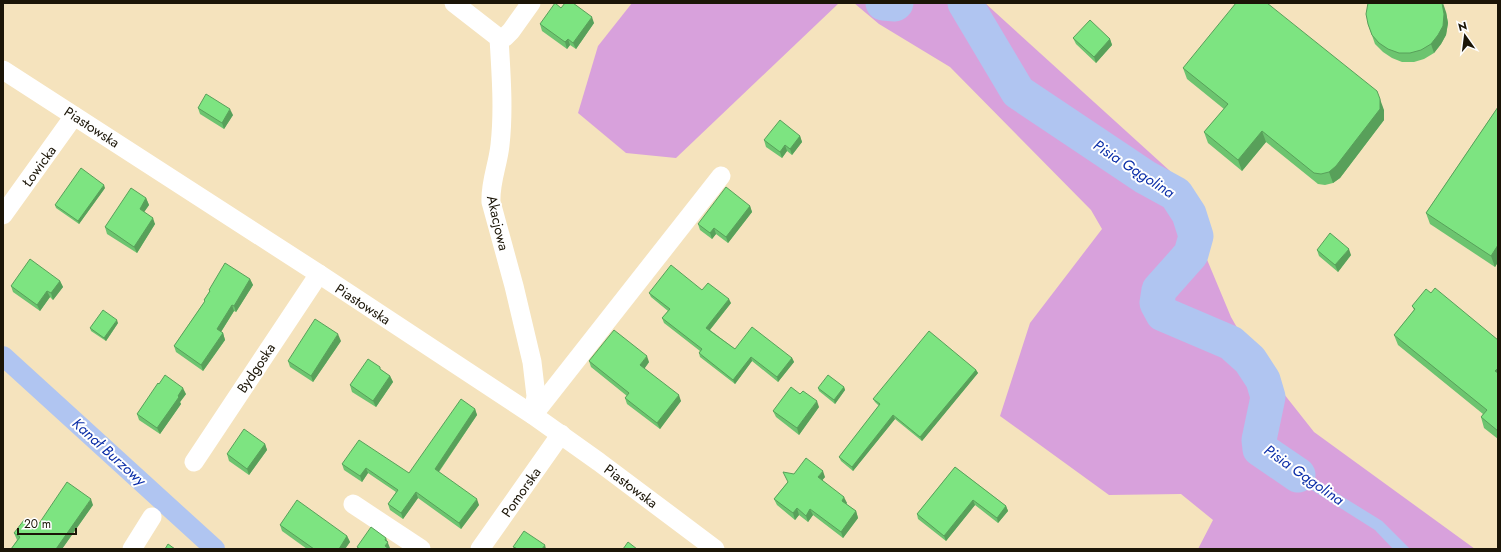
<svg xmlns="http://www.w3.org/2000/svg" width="1501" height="552" font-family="Jost,sans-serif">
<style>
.green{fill:#d8a1dc}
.water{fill:#b0c5f1}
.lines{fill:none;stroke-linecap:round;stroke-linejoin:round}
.canal{stroke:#b0c5f1;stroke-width:20}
.river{stroke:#b0c5f1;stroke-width:35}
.street{stroke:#fff;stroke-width:19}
.wall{fill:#6cc46f}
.shaded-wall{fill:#58a05a}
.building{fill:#7de481;stroke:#58a05a}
.labels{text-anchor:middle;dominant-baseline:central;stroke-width:4;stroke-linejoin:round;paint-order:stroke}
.street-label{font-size:14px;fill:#1b1507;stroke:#fff}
.water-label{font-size:15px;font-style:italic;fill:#0b2ea8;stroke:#fff}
</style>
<rect width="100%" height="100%" fill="#f5e3bd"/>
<!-- green -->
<g class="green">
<path d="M632,3H839L676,158L626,153L578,113L598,46Z"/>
<path d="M854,3H985L1170,171L1231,317L1251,352L1314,432L1475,549H1198L1213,520L1181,494L1109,495L1000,416L1030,323L1102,229L1091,210L950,67L879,24Z"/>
</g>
<!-- water -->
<path class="water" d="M1259,440L1301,471L1382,521L1410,549H1393L1375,530L1261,458Z"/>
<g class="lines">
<!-- canal -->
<path class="canal" d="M3,356L215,549"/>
<!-- river -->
<g class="river">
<path d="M883,3L895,4L896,3"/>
<path d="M965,3L1018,92L1145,177L1176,194L1189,214L1196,236L1191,254L1159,290L1157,303L1163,314L1231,343L1250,360L1263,380L1268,397L1259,440L1260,449L1298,475"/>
</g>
<!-- street -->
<g class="street">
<path d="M454,3L499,38C501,73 504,110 500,145C498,165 490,182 491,202L514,286L532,362L536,396L533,415"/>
<path d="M499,38L505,37L511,31L531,3"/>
<path d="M3,70L319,274L533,415L599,462L715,549"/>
<path d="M3,215L74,116"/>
<path d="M534,414L721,176"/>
<path d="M194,462L319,274"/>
<path d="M353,504L421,549"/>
<path d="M132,549L152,517"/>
<path d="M480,549L561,434"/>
</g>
</g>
<!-- wall -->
<g class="wall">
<path d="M561,8L594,23L576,49L570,45L567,49L542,31L540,24Z"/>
<path d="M1446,12L1448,23L1446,35L1441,44L1434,53L1424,59L1414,62H1402L1392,58L1383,52L1375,44L1368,24Z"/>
<path d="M1073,38L1110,39L1112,45L1096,63L1076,44Z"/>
<path d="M1183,68L1384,110V120L1340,178L1333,183L1325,185L1318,184L1266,142L1242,171L1208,143L1204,132L1224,109L1187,79Z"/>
<path d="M1498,107V262L1495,267L1430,224L1426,213Z"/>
<path d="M198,108L233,115L224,129L200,114Z"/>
<path d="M800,136L802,142L792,155L787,151L782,158L766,147L764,140Z"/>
<path d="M105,188L79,224L56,208L55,205Z"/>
<path d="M146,198L149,205L144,212L155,224L137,253L107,234L105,227Z"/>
<path d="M750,206L752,212L728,243L716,234L712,239L700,230L698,224Z"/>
<path d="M1317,250L1351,255L1338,272L1319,256Z"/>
<path d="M250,279L253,285L236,312L234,311L221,332L223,333L225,340L203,371L176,352L174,346L205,301L204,300L209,292V290Z"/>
<path d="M60,281L63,287L53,300L50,297L40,311L13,292L11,286Z"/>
<path d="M702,290L731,303L710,330L735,349L792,358L794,362L778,382L752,361L735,384L700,357L699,353L700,351L664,323L662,318L668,311L651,297L649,293Z"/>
<path d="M1412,306L1498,340V439L1484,428L1481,417L1483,414L1398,345L1394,335L1414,310Z"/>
<path d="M118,323L106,341L91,331L90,328Z"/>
<path d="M341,341L313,382L290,367L288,361Z"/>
<path d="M589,361L649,362L644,369L681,401L660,429L627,404L625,398L627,396L591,367Z"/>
<path d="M381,370L390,376L393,382L376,407L352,392L350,385Z"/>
<path d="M976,370L978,373L922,441L895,419L853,471L841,461L839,457L879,406L875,402L873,399Z"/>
<path d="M159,384L186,394L180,402L181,404L160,434L139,420L137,414Z"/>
<path d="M844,387L845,390L835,404L819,391L818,388Z"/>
<path d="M819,407L799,435L776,417L773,411Z"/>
<path d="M475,409L477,415L439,472L479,505L461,529L418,498L403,519L390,510L388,504L396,492L368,473L362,482L344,470L342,464L409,473Z"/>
<path d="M265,444L267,450L249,475L229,461L227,454Z"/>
<path d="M955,467L1006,506L1008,511L998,523L975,505L946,541L918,519L917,514Z"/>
<path d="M794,474L825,477L822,480L847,503L846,504L856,511L858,518L843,538L813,515L808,522L799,515L795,520L777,505L774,499Z"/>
<path d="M93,505L62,549H11L17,540L14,533L36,528Z"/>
<path d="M280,525L347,536L350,542L345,549H307L282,531Z"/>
</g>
<!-- shaded-wall -->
<g class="shaded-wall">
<path d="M1443,3L1446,12L1448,23L1446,35L1441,44L1434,53L1431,44Z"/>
<path d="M592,17L594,23L576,49L573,43Z"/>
<path d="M568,39L570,45L567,49L565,42Z"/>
<path d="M1110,39L1112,45L1096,63L1094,57Z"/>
<path d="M1380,99L1384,110V120L1340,178L1333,183L1329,172Z"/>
<path d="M230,109L233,115L224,129L222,123Z"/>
<path d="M1262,131L1266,142L1242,171L1238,160Z"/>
<path d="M800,136L802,142L792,155L790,149Z"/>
<path d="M785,145L787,151L782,158L780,152Z"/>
<path d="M104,185L105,188L79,224L78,221Z"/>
<path d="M146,198L149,205L142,215L140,209Z"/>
<path d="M750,206L752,212L728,243L726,237Z"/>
<path d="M153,218L155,224L137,253L134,247Z"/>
<path d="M714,228L716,234L712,239L710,233Z"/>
<path d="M1498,245V262L1495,267L1491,256Z"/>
<path d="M1349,249L1351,255L1338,272L1335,265Z"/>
<path d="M250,279L253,285L236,312L234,306Z"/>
<path d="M60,281L63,287L53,300L51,293Z"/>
<path d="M47,291L50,297L40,311L37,305Z"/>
<path d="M729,299L731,303L708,332L706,328Z"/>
<path d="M232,305L234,311L219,335L217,329Z"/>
<path d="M117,320L118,323L106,341L104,338Z"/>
<path d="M223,333L225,340L203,371L201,365Z"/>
<path d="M338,334L341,341L313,382L311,376Z"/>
<path d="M647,356L649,362L642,372L640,365Z"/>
<path d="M751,357L752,361L735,384L733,380Z"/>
<path d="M792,358L794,362L778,382L777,377Z"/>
<path d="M1498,368V378L1495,371Z"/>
<path d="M976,370L978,373L922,441L920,437Z"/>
<path d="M390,376L393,382L376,407L373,401Z"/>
<path d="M844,387L845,390L835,404L834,400Z"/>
<path d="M183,388L186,394L180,402L181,404L160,434L157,428Z"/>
<path d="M679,395L681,401L660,429L657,423Z"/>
<path d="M817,401L819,407L799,435L797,428Z"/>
<path d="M475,409L477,415L437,474L435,469Z"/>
<path d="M893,415L895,419L853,471L852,467Z"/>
<path d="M265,444L267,450L249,475L247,469Z"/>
<path d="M366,468L368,473L362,482L360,476Z"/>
<path d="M823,471L825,477L820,483L818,477Z"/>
<path d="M416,492L418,498L403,519L401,513Z"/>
<path d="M844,497L847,503L844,507L842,501Z"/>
<path d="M91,499L93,505L62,549H56Z"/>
<path d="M477,499L479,505L461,529L459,523Z"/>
<path d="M973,500L975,505L946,541L944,536Z"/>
<path d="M1006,506L1008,511L998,523L997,518Z"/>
<path d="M797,508L799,515L795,520L793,513Z"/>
<path d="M810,509L813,515L808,522L806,516Z"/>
<path d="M856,511L858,518L843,538L841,532Z"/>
<path d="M347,536L350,542L345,549H339Z"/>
<path d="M386,538L390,548L389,549H386L385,546V540Z"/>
<path d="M545,545L546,549H542Z"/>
</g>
<!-- building -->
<g class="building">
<path d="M555,3L561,8L565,3H573L592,17L573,43L568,39L565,42L540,24Z"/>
<path d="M1236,3H1267L1377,91L1380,99V109L1336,166L1329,172L1321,174L1314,173L1262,131L1238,160L1204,132L1228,104L1183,68Z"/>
<path d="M1368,3H1442L1444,14L1443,26L1438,35L1431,44L1421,50L1410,53H1399L1388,49L1379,43L1372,35L1368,24L1366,14Z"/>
<path d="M1090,20L1110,39L1094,57L1073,38Z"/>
<path d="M206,94L230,109L222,123L198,108Z"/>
<path d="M1498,107V245L1491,256L1426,213Z"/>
<path d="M780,120L800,136L790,149L785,145L780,152L764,140Z"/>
<path d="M81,168L104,185L78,221L55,205Z"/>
<path d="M726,187L750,206L726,237L714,228L710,233L698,224Z"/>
<path d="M131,188L146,198L140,209L153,218L134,247L105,227Z"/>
<path d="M1330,233L1349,249L1335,265L1317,250Z"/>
<path d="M30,259L60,281L51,293L47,291L37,305L11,286Z"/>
<path d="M225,263L250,279L234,306L232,305L217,329L223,333L201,365L174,346L205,301L204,300L210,291L209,290Z"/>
<path d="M671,265L702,290L708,283L729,299L706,328L735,349L752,327L792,358L777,377L751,357L733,380L699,353L702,349L662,318L670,309L649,293Z"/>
<path d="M1435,288L1498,340V368L1495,371L1498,373V431L1481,417L1487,410L1394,335L1415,309L1412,306L1426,289L1431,293Z"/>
<path d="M103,310L117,320L104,338L90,328Z"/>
<path d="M315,319L338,334L311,376L288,361Z"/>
<path d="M614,330L647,356L640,365L679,395L657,423L625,398L629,393L589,361Z"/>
<path d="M929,331L976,370L920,437L893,415L852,467L839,457L880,404L873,399Z"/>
<path d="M368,359L380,367V369L390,376L373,401L350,385Z"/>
<path d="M165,375L183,388L178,396L179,397L157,428L137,414L158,383L159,384Z"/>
<path d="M828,375L844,387L834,400L818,388Z"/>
<path d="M791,387L800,394L803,391L817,401L797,428L773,411Z"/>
<path d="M461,399L475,409L435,469L477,499L459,523L416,492L401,513L388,504L398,490L366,468L360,476L342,464L359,440L409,473Z"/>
<path d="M244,429L265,444L247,469L227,454Z"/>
<path d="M806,458L823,471L818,477L844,497L842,501L856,511L841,532L810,509L806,516L797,508L793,513L774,499L788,482L783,472L794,474Z"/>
<path d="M955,467L1006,506L997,518L973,500L944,536L917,514Z"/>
<path d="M67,482L91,499L56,549H11L20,537L14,533L24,520L36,528Z"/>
<path d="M297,500L347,536L339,549H314L280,525Z"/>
<path d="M371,527L386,538L385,540L388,542L385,546L389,549H360L357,547Z"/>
<path d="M524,531L545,545L542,549H516V548L513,547Z"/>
<path d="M628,542L637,549H623Z"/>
<path d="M168,544L175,549H165Z"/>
</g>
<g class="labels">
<!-- street labels -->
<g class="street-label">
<text transform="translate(92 127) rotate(33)">Piastowska</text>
<text transform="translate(39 166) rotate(-54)">Łowicka</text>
<text transform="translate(498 223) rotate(77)">Akacjowa</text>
<text transform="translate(363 304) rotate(33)">Piastowska</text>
<text transform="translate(256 368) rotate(-56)">Bydgoska</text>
<text transform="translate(631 486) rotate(37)">Piastowska</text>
<text transform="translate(521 492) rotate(-55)">Pomorska</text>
</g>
<!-- water labels -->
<g class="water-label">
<text transform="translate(1134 169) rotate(33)">Pisia Gągolina</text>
<text transform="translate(109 452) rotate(42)">Kanał Burzowy</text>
<text transform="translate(1304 475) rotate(35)">Pisia Gągolina</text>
</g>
</g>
<!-- border -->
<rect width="1501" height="552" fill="none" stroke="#1b1507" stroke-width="8"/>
<!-- north arrow -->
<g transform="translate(1465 36) rotate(346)" stroke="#ffffff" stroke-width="3" paint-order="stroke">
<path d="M0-3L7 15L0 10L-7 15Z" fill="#1b1507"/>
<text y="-6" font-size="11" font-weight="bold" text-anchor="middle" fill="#1b1507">N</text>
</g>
<!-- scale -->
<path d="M18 528v6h58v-6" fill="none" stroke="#1b1507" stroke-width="2"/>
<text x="24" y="528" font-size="12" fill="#1b1507" stroke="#ffffff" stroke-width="3" paint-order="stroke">20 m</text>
</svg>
